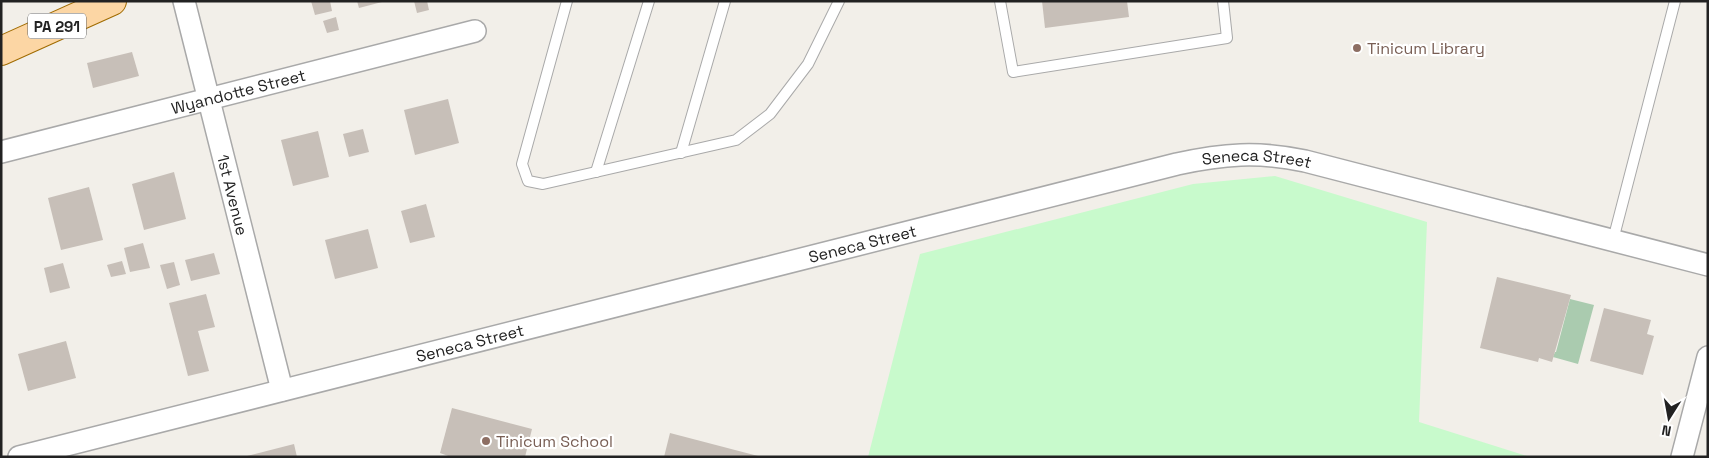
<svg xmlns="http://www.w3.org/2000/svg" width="1709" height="458" font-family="'Space Grotesk',sans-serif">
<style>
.cemetery{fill:#aacbaf}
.park{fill:#c8facc}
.building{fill:#c7bfb8}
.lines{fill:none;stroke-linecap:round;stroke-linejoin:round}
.service-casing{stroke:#a9a9a9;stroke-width:12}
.minor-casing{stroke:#a9a9a9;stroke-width:24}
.primary-casing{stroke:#a06b00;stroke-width:30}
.service{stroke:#fff;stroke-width:10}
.minor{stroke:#fff;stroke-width:21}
.primary{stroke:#fcd6a4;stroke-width:28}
.education-dot{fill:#8d6e63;stroke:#fff;stroke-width:2}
.labels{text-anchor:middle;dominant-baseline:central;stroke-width:4.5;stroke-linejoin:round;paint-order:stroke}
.shield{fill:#fff;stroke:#646464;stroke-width:1}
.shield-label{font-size:15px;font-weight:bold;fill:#222}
.education-label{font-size:16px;fill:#785e54;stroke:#fff;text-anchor:start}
.street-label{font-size:16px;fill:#222;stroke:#fff}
</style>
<rect width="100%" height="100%" fill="#f2efe9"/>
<!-- cemetery -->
<path class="cemetery" d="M1570,299L1594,305L1578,364L1553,357L1555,352H1556Z"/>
<!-- park -->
<path class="park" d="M1275,176L1427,222L1419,422L1530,457H868L920,254L1193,184Z"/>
<!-- building -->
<g class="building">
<path d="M311,1H330L332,11L315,15Z"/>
<path d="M357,1H382V2L359,8Z"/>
<path d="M414,1H427L429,10L417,13Z"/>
<path d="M1042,1H1127L1129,17L1045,28Z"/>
<path d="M336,17L339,30L327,33L323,21Z"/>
<path d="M132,52L139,76L93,88L87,63Z"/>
<path d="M448,99L459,143L415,155L404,110Z"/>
<path d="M363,129L369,152L349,157L343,134Z"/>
<path d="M318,131L329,177L293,186L281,140Z"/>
<path d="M174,172L186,219L144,230L132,184Z"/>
<path d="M89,187L103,240L61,250L48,198Z"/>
<path d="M426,204L435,237L410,243L401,211Z"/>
<path d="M368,229L378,268L335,279L325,240Z"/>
<path d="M143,243L150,268L130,272L124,248Z"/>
<path d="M214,253L220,274L191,281L185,260Z"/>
<path d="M122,261L126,274L111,277L107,265Z"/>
<path d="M174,262L180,285L167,289L160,265Z"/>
<path d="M63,263L70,288L50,293L44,268Z"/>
<path d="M1497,277L1571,295L1552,362L1539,358L1538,362L1480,348Z"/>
<path d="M206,294L215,327L198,331L209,371L188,376L169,303Z"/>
<path d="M1604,308L1651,320L1647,334L1654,336L1643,375L1590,361Z"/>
<path d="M66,341L76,378L28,391L18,354Z"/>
<path d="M452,408L532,429L525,457H451L440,453Z"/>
<path d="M670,433L758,456V457H664Z"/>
<path d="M294,444L297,457H248L247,456Z"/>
</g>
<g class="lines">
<!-- service casing -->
<g class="service-casing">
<g id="service">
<path d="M567,1L522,164L528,181L543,184L736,140L770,114L808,64L839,1"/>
<path d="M1000,1L1013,72L1227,38L1223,1"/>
<path d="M681,153L725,1"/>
<path d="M596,172L649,1"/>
<path d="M1613,240L1675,1"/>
</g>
</g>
<!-- minor casing -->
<g class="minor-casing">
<g id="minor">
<path id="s1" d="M184,1L282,390"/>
<path id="s2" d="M1,152L475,31"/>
<path id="s3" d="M19,457L1177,164C1223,154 1258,151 1305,161L1708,265"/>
<path d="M1682,457L1708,357"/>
</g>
</g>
<!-- primary casing -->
<g class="primary-casing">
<path id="primary" d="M1,51L112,1"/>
</g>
<!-- service -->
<use href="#service" class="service"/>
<!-- minor -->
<use href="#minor" class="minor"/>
<!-- primary -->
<use href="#primary" class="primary"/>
</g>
<!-- markers -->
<g class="education-dot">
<circle cx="1357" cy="48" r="5"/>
<circle cx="486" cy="441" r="5"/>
</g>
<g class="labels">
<!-- shield labels -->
<rect class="shield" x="28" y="13.5" width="58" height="25" rx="4"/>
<g class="shield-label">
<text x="57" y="26">PA 291</text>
</g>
<!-- education labels -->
<g class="education-label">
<text x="1367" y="48">Tinicum Library</text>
<text x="496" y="441">Tinicum School</text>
</g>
<!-- street labels -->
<g class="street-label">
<text stroke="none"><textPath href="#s2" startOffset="245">Wyandotte Street</textPath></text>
<text stroke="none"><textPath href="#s3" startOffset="1275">Seneca Street</textPath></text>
<text stroke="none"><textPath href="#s1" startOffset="200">1st Avenue</textPath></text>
<text stroke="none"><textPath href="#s3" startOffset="870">Seneca Street</textPath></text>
<text stroke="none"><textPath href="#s3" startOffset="465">Seneca Street</textPath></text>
</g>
</g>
<!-- border -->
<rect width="1709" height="458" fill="none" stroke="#222222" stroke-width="5"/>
<!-- north arrow -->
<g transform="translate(1669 418) rotate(191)" stroke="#ffffff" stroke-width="4" paint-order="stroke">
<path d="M0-4L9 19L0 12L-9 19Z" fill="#222222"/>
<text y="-8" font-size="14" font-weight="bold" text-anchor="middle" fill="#222222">N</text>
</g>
</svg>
